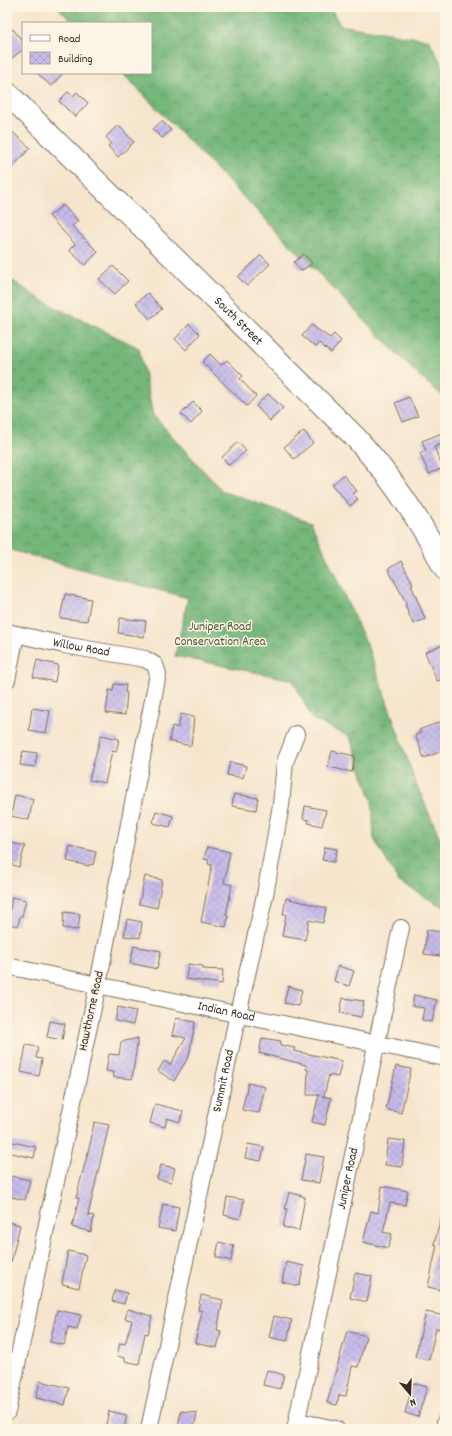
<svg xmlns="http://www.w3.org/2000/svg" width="452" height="1436" font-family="Dekko,sans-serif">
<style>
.forest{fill:url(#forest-crowns);stroke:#58704c}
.building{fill:url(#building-cross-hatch)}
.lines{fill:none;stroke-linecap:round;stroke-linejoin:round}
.street-casing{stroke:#7c6b5b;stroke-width:18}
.secondary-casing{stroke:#7c6b5b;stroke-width:24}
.street{stroke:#fff;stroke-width:16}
.secondary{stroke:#fff;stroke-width:22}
.labels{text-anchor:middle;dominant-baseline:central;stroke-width:3;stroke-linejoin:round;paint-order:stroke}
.street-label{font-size:13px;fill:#3b2a1e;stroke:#fcf5e5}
.park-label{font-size:13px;fill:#50553a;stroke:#fcf5e5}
</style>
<defs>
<pattern id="forest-crowns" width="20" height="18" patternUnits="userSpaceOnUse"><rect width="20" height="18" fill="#74b679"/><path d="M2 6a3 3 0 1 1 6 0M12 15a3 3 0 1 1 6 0" fill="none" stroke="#609463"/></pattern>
<pattern id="building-cross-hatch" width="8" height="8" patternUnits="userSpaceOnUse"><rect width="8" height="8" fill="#c6bbeb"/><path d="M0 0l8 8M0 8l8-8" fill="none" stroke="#aba1c9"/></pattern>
</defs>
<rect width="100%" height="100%" fill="#fcf5e5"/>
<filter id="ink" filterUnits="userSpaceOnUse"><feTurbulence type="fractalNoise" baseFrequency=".025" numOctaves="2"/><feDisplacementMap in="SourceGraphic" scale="8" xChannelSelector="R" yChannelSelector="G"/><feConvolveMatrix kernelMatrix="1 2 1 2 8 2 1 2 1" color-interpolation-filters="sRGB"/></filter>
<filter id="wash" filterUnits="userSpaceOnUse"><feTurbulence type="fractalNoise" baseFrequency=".012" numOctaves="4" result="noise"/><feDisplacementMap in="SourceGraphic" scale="16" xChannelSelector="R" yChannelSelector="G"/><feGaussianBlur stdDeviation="0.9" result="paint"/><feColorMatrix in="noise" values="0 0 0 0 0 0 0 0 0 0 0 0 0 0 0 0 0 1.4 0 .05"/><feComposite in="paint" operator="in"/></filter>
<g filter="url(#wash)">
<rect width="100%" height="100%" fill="#f6e5cc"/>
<!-- forest -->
<g class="forest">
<path d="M61,7H330L340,25L429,40L445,70V398L416,373L122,73H151V23H73L59,9Z"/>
<path d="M7,277L45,302L139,348L153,415L222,491L311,522L369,650L415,781L445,850V908L399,882L374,839L372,801L350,737L312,719L293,680L175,656L188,598L7,549Z"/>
</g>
<g id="blocks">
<!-- building -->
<g class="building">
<path d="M13,29L23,42V49L11,59L7,53V34Z"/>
<path d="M37,73H63L51,86Z"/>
<path d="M68,92L73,96L77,92L88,103L75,117L59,101Z"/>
<path d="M162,121L171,130L162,138L153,129Z"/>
<path d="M118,125L134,142L118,157L108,146L111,143L106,137Z"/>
<path d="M7,127L30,148L13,167L7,161Z"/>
<path d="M63,205L78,221L72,226L98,252L85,265L69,250L75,244L49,216Z"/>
<path d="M304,254L312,263L301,271L294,262Z"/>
<path d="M261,255L270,264L247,286L238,277Z"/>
<path d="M113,266L128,281L115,294L99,279Z"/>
<path d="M148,293L162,309L150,319L136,303Z"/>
<path d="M189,324L200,334L186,350L175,339Z"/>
<path d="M311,325L330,338L334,334L341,341L331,353L319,343L315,347L302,336Z"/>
<path d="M210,354L221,365L227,360L243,376L240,379L256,396L247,406L202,362Z"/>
<path d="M268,394L283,408L270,421L256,406Z"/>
<path d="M409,397L418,416L403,422L395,403Z"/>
<path d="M193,402L202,411L191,424L181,414Z"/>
<path d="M304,431L313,443L294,459L284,447Z"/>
<path d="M442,433L445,443L434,447L443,468L429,474L420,453L426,451L422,441Z"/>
<path d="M238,442L246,451L229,465L222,457Z"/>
<path d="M343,475L357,491L353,494L358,499L350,506L332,485Z"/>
<path d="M401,561L413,584L411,585L425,619L413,624L405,605L407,604L388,569Z"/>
<path d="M65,594L91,599L87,621L60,618Z"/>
<path d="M120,618L146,621L144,637L118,633Z"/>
<path d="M445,644V678L437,681L425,652Z"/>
<path d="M37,660L58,665L55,682L33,677Z"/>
<path d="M114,684L126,685L125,692L127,693L125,715L106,713L109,690L113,691Z"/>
<path d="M32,708L50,711L46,733L29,730Z"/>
<path d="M181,714L194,717L191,746L169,741L172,726L178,728Z"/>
<path d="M445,720V750L424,758L415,735L421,733L419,730Z"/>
<path d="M101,735L119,739L116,752L112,751L105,783L89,780Z"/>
<path d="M23,751L37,753L35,767L20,765Z"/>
<path d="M332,751L355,756L352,772L328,767Z"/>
<path d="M230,762L246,766L243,778L227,775Z"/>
<path d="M234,794L258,798L256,810L232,806Z"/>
<path d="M15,795L33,799L29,820L11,816Z"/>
<path d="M305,806L326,810L322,826L308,823L309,820L303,819Z"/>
<path d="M156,811L173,816L170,827L153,823Z"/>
<path d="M7,842L25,846L19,867L7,863Z"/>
<path d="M70,846L96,852L93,865L90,864L89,866L67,861Z"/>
<path d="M207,847L230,852L224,883L232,885L226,915L228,916L226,927L201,922L212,865L208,864L209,860L204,859Z"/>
<path d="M325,847L337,849L334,862L322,860Z"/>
<path d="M145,876L162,880L157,908L139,904Z"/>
<path d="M12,897L26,900L22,916H20L18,926L7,924V909H10Z"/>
<path d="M286,898L326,908L323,923L309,920L305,940L282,936L286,914H283Z"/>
<path d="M64,912L80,914L78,930L63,928Z"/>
<path d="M127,919L142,922L140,938L124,936Z"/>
<path d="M427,930L444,932L441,956L424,954Z"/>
<path d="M134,946L161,951L157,969L130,963Z"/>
<path d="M188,964L203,966V969L223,970L222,984L186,979Z"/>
<path d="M338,966L354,971L349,986L334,981Z"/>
<path d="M288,986L302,990L298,1006L284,1003Z"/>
<path d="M414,995L437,1000L432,1022L422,1020L424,1008L412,1006Z"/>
<path d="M343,998L364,1001L361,1017L340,1013Z"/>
<path d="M118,1007L136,1011L133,1025L115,1021Z"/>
<path d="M176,1018L195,1022L189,1056L174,1081L158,1071L164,1061L170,1065L186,1038L172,1035Z"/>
<path d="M50,1021L65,1024L62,1040L47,1037Z"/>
<path d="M138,1038L132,1079L113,1077L114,1072L106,1071L109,1054L119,1055L121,1042Z"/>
<path d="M262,1038L281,1041L280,1045L295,1048L294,1051L342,1061L338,1077L329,1075L324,1096H322L331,1098L325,1125L312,1122L319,1095H307L308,1070L306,1069V1065L259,1053Z"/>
<path d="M26,1045L38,1047L36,1058L42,1059L39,1076L21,1072Z"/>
<path d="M396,1066L411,1069L401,1113L386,1109Z"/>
<path d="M248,1083L265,1087L259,1113L242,1110Z"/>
<path d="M155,1104L183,1111L180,1122L167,1118L165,1127L150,1123Z"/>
<path d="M94,1122L109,1125L88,1215L94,1216L91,1232L72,1227L79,1198H76L91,1140Z"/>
<path d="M388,1139L405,1141L402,1167L385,1165Z"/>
<path d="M8,1141L36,1147L34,1158L7,1152Z"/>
<path d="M248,1144L264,1147L261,1161L245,1158Z"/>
<path d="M306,1154L324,1157L319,1183L301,1180Z"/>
<path d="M161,1165L175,1168L171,1182L157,1179Z"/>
<path d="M11,1176L30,1180L25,1200L7,1196Z"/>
<path d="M382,1186L408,1191L405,1205L390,1203L383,1232L392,1234L388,1248L363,1242L371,1211L378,1213Z"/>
<path d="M289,1192L305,1197L299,1231L283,1227L287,1209H285Z"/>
<path d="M227,1197L244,1200L240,1219L224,1215Z"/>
<path d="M163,1204L179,1207L175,1231L158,1228Z"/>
<path d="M442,1215L445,1216V1291L428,1287L437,1245L434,1244Z"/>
<path d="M7,1222L20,1225L11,1262H7Z"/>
<path d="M219,1242L234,1246L231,1261L216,1257Z"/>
<path d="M68,1251L86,1255L79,1288L62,1284Z"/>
<path d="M286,1262L304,1266L299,1286L282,1282Z"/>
<path d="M355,1273L372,1276L367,1302L350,1298Z"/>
<path d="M115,1290L127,1293L124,1304L112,1301Z"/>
<path d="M201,1295L223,1300L217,1330L221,1331L217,1348L195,1343L202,1311L198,1310Z"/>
<path d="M128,1309L152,1316L148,1334L145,1333L139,1364L125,1361V1358L117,1356L120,1343L125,1344L132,1320L125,1319Z"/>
<path d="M57,1310L81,1315L77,1329L68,1327L64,1345L50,1342Z"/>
<path d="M426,1312L445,1316V1330L436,1328L429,1360L415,1357Z"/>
<path d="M274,1316L292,1320L287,1341L269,1337Z"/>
<path d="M347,1331L366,1336L358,1367L352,1366L346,1396L339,1395L337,1405L327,1403Z"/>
<path d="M267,1370L284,1375L280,1389L263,1385Z"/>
<path d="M40,1381L69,1388L65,1405L36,1398Z"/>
<path d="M413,1383L427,1387L418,1417L405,1413Z"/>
<path d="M109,1411L127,1415L124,1429H105Z"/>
<path d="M181,1411L197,1413L194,1429L178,1427Z"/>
</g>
</g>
</g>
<g filter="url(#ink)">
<use href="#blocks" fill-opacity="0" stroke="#7c6b5b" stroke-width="1"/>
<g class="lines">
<!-- street casing -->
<g class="street-casing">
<g id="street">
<path id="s1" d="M7,632L64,645L145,659L155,665L158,674L98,984L7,1412"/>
<path d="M7,680L16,634"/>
<path id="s2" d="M7,966L445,1058"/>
<path d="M297,1421L336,1429"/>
<path id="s3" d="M149,1429L238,1014L265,895L281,805L285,762L296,734"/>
<path id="s4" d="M295,1429L401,928"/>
<path d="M444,1429L445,1422"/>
</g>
</g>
<!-- secondary casing -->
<g class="secondary-casing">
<g id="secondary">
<path id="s5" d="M7,93L356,438C392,478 421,521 445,569"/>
</g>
</g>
<!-- street -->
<use href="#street" class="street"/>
<!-- secondary -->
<use href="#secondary" class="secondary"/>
</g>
</g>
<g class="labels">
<!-- street labels -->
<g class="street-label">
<text stroke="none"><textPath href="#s5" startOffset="325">South Street</textPath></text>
<text stroke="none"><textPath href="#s1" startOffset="76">Willow Road</textPath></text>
<text transform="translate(92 1011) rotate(-78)">Hawthorne Road</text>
<text stroke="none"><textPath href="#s2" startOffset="224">Indian Road</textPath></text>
<text stroke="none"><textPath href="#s3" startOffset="356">Summit Road</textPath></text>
<text stroke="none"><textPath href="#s4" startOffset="256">Juniper Road</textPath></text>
</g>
<!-- park labels -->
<g class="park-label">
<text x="220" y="627">Juniper Road<tspan x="220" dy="15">Conservation Area</tspan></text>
</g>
</g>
<!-- margin -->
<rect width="452" height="1436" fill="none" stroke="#fcf5e5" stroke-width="24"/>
<!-- legend -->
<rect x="22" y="22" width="130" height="52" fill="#fcf5e5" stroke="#afa495"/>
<rect x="30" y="35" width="20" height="6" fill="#ffffff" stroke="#afa495"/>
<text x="58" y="42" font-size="12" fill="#3b2a1e">Road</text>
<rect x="30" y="52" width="20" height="12" fill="url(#building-cross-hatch)" stroke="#afa495"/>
<text x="58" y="62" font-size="12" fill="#3b2a1e">Building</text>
<!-- north arrow -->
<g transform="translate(410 1394) rotate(161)" stroke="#fcf5e5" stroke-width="3" paint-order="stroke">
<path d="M0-3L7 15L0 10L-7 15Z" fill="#3b2a1e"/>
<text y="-6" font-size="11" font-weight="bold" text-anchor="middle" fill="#3b2a1e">N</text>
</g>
</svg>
